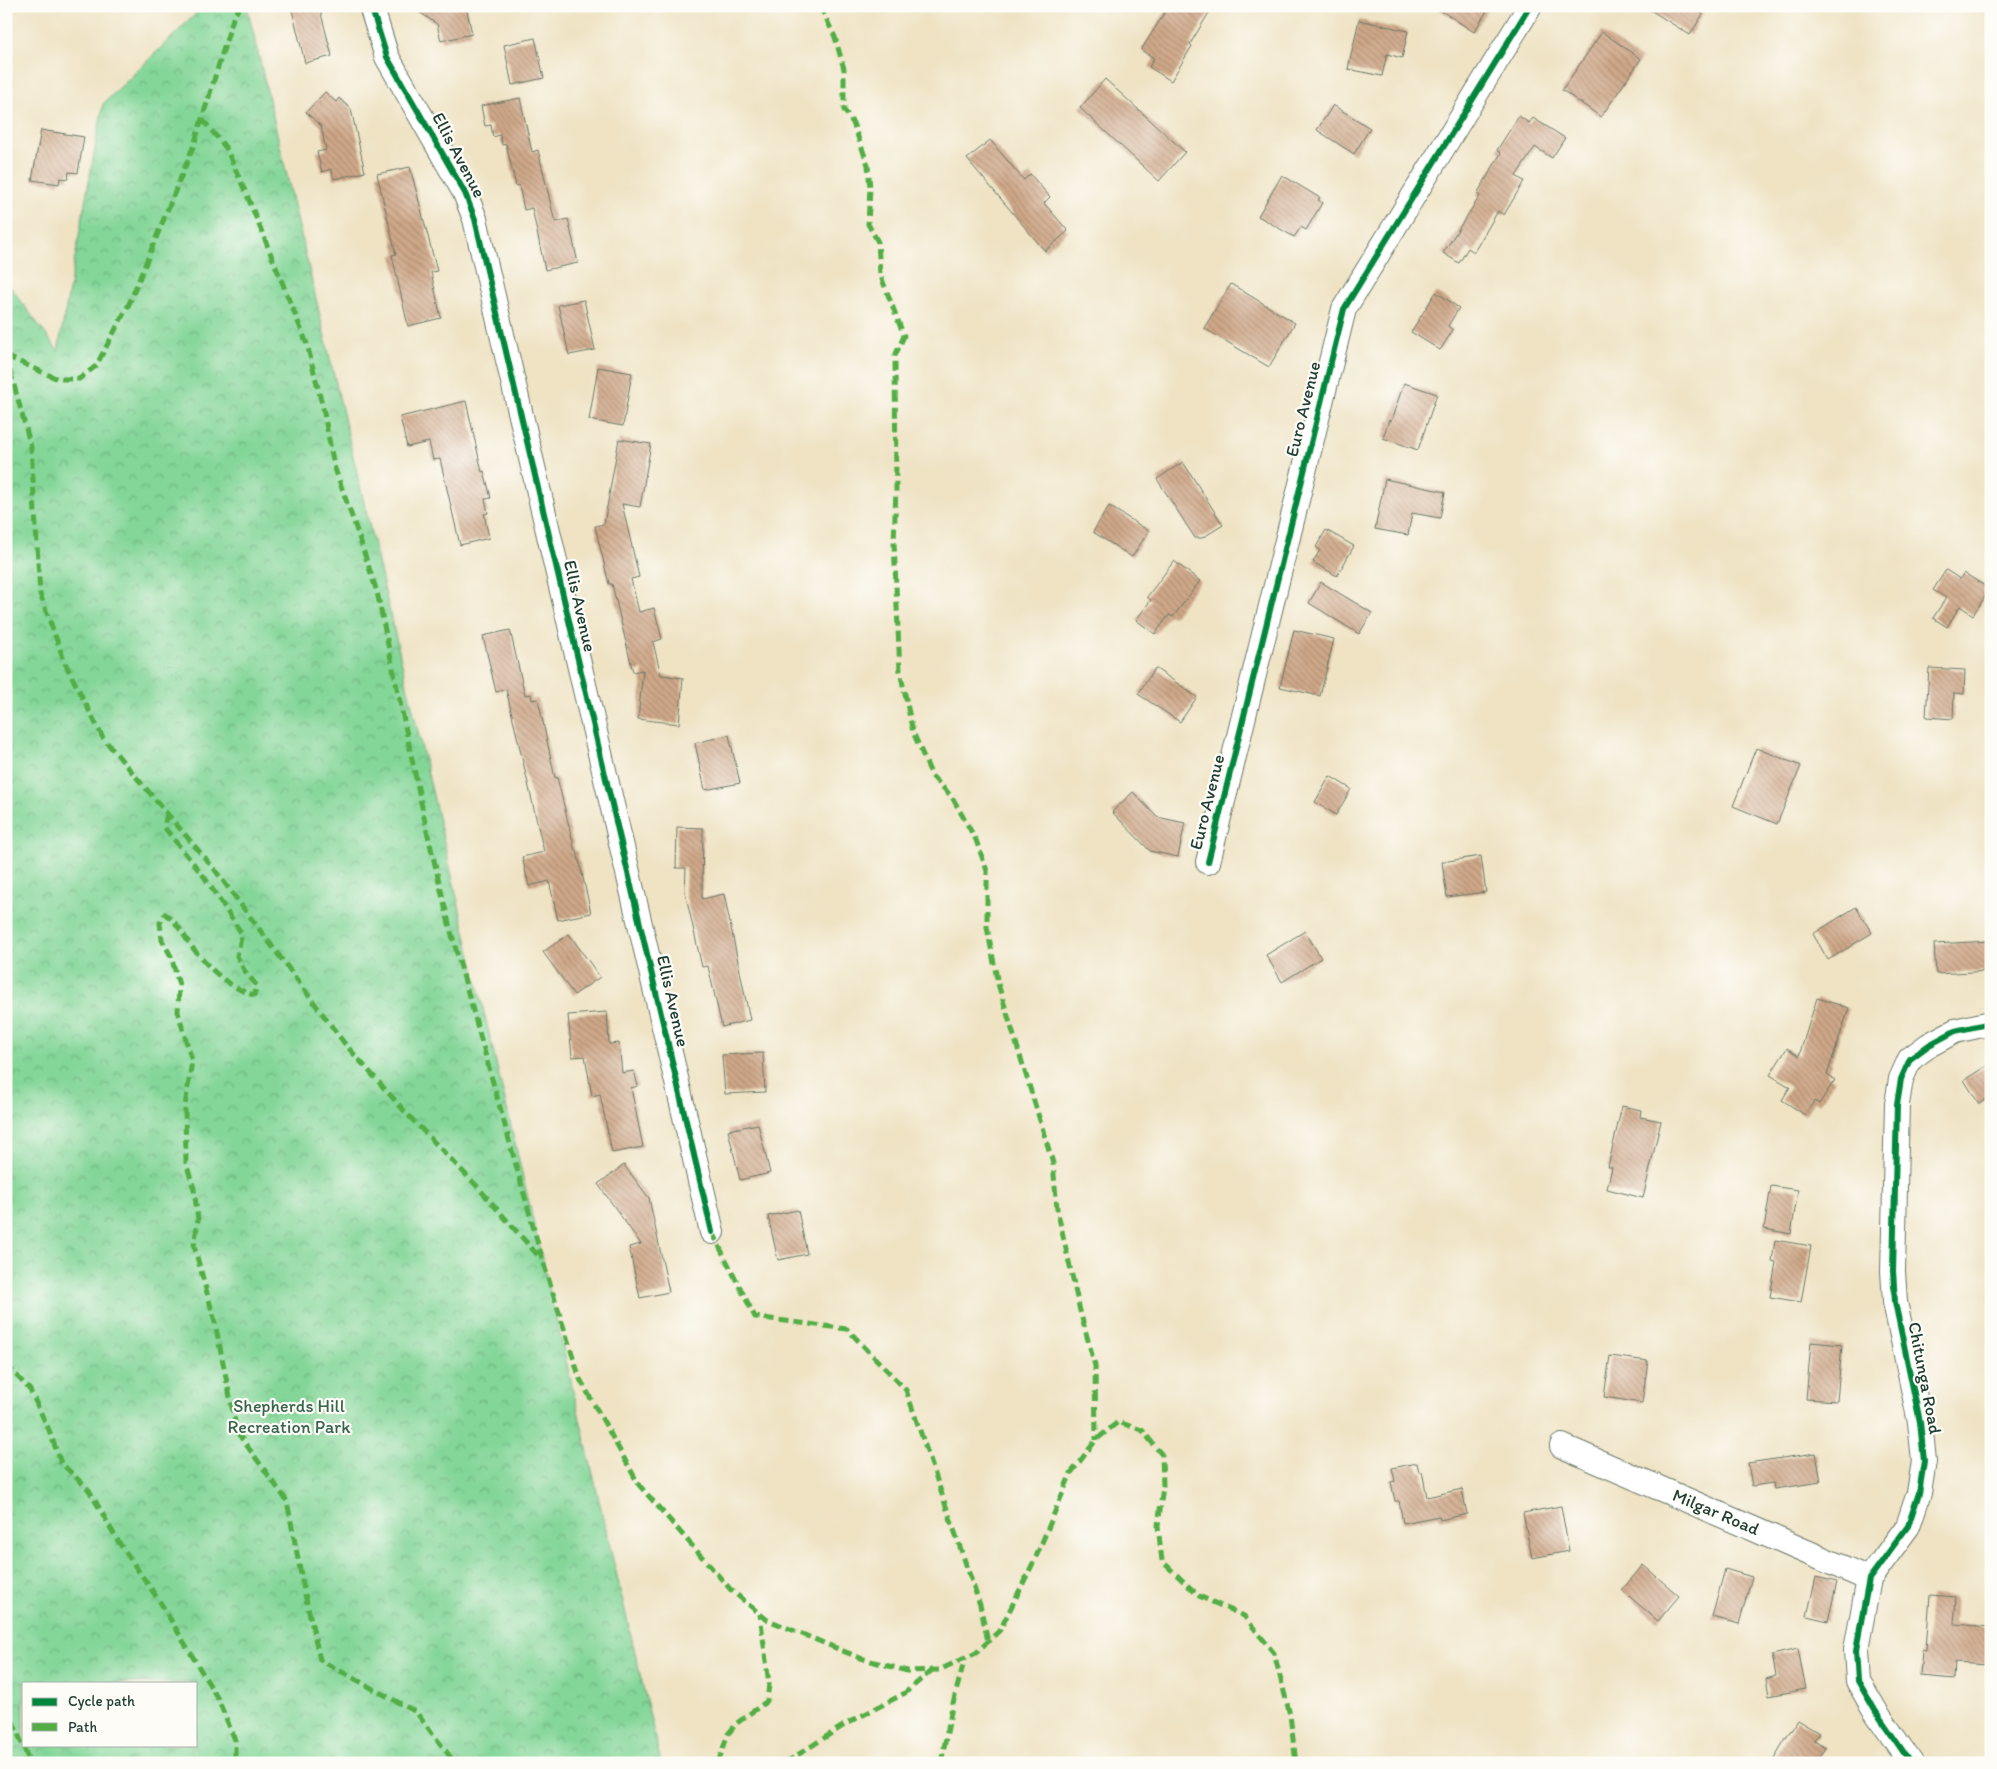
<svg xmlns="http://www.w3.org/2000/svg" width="1997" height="1769" font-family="Itim,sans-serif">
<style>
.park{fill:url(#park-crowns);stroke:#518a66;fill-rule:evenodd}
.building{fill:url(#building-back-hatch)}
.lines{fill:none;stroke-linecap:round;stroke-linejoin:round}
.street-casing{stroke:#687766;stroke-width:26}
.street{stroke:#fff;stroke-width:24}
.quiet{stroke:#52ad45;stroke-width:5;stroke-dasharray:10 5;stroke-linecap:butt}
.cycleway-casing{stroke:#fdfcf7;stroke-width:9}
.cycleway{stroke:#00873e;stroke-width:6}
.labels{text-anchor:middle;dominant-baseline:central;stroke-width:4.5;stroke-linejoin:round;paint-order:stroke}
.street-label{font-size:18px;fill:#1f3d34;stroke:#fdfcf7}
.park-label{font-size:18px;fill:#38634d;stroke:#fdfcf7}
</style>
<defs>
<pattern id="park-crowns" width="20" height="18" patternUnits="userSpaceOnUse" patternTransform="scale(1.25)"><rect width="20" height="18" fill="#83d698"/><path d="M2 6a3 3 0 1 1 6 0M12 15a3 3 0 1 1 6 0" fill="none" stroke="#6baf7d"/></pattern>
<pattern id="building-back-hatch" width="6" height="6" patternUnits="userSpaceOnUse" patternTransform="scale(1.25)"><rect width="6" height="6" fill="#d0a889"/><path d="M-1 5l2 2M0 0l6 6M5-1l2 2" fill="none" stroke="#a88a71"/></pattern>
</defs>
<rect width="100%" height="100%" fill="#fdfcf7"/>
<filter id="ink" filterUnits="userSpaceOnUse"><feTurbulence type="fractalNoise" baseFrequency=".02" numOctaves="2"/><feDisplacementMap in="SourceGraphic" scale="10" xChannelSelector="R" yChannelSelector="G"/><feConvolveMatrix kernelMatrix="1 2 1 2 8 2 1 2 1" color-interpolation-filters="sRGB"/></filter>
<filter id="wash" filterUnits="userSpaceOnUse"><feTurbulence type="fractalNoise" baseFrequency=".0096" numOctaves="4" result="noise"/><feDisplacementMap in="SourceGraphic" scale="20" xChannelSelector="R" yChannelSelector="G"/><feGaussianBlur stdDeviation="1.12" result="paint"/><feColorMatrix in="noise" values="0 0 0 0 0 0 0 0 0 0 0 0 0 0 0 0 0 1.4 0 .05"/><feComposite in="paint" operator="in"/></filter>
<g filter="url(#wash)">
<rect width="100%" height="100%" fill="#efe3c4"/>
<!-- park -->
<path class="park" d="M204,6H247L661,1763H6V281L58,351L103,104ZM24,1683H196V1745H24Z"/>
<g id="blocks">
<!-- building -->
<g class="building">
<path d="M291,6H319L332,56L305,63Z"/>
<path d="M410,6H466L472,34L441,41L437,24Z"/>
<path d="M1169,6H1213L1190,44L1192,46L1171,81L1149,67L1154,58L1141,50Z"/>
<path d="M1434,6H1490L1474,32Z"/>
<path d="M1644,6H1691L1703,14L1690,35Z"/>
<path d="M1359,20L1408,31L1402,58L1387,54L1382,76L1348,69Z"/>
<path d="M1602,32L1641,59L1601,117L1562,90Z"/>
<path d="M535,38L544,78L512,85L504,45Z"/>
<path d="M1105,79L1185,152L1159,181L1080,108Z"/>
<path d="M325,92L336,102L339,98L351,109L365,172L334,179L331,169L322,172L317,152L326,150L321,126L306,112Z"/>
<path d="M520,98L532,152L538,150L555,222L568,219L578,263L545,270L532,208L524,210L519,185L516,186L506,144L502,145L500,135L493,137L491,125L485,126L481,106Z"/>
<path d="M1333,105L1370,128L1354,154L1317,130Z"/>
<path d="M1519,116L1529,123L1533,118L1565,138L1552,158L1535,147L1516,176L1524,181L1504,215L1498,211L1474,252L1468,248L1459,263L1443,253L1480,196L1477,194L1501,153L1497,150Z"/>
<path d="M41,130L84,137L78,173L69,172L68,179L60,178L59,184L32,180Z"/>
<path d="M990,140L1024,180L1030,174L1050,197L1044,203L1068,231L1045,251L967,159Z"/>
<path d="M410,167L437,271L431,272L441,318L408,326L392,255L396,254L377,174Z"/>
<path d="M1282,175L1320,198L1318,200L1322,203L1306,230L1301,227L1294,237L1258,216Z"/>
<path d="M1231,284L1295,323L1269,367L1204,328Z"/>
<path d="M1436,292L1459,308L1448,326L1453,330L1440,350L1411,332Z"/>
<path d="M584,300L595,350L569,355L558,305Z"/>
<path d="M598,367L632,373L623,426L589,420Z"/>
<path d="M1404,383L1437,394L1418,450L1383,438L1389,420L1391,421Z"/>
<path d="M466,401L482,472L484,471L491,498L485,499L488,513L484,514L489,538L460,545L440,459L433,460L429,442L407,447L400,417Z"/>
<path d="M619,439L651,444L640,507L622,504L639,577L631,579L639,612L654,608L662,639L653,642L661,675L683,678L679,724L638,719L643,670L633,672L612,584H609L595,526L604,524Z"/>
<path d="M1183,462L1223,525L1202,538H1195L1157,479Z"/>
<path d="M1385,479L1445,492L1440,518L1412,513L1408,535L1375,529Z"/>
<path d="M1109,506L1149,531L1132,557L1093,532Z"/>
<path d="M1326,530L1354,546L1337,576L1313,562L1320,550L1316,547Z"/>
<path d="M1174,561L1200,581L1173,617L1169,615L1155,634L1136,620L1151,600L1147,597Z"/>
<path d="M1946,570L1960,579L1964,573L1990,589L1973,615L1960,606L1947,627L1933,618L1946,598L1933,590Z"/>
<path d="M1321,582L1372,613L1359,634L1309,603Z"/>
<path d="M510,630L525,695L531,694L532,700L538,699L555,778L557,777L575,851H577L591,913L558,920L549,881L529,886L522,857L544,852L506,689L496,692L483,636Z"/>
<path d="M1294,630L1334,639L1320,696L1280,687Z"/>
<path d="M1155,668L1197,697L1180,722L1138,694Z"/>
<path d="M1929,668L1965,670L1964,694L1954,693L1953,719L1926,717Z"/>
<path d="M729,735L740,783L705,790L695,743Z"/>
<path d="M1756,748L1801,766L1777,824L1733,806Z"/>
<path d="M1330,776L1351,789L1336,815L1315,802Z"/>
<path d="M1133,792L1157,817L1185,823L1178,857L1150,851L1112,812Z"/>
<path d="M677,827L703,828L702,899L724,894L750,1020L722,1027L708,966L702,967L685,892L686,868H676Z"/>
<path d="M1481,856L1486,892L1447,897L1442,862Z"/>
<path d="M1856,907L1872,933L1828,960L1813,934Z"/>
<path d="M1305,931L1321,958L1282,982L1266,955Z"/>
<path d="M569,934L600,977L574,995L543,952Z"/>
<path d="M1991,941V971L1936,974L1934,944Z"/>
<path d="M1817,998L1849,1008L1827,1075L1835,1080L1819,1104L1814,1101L1805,1115L1782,1100L1790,1087L1770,1075L1787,1048L1799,1056Z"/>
<path d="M607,1012L609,1044L619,1043L622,1073L634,1071L638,1086L631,1088L643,1147L612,1153L600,1094L592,1096L585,1056L572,1057L568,1015Z"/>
<path d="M763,1053L765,1092L725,1094L722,1055Z"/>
<path d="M1991,1063V1096L1979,1104L1964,1080Z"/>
<path d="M1622,1106L1641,1110L1640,1117L1661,1121L1643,1198L1607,1189L1612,1167H1608Z"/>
<path d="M758,1124L770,1173L740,1180L728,1130Z"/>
<path d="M624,1165L649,1198L669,1292L640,1298L629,1247L641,1244L598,1184Z"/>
<path d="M1771,1186L1798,1190L1791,1234L1764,1229Z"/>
<path d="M798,1210L807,1254L778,1260L768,1216Z"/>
<path d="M1775,1240L1811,1246L1801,1302L1770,1297L1776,1262L1772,1261Z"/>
<path d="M1811,1342L1842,1345L1837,1401L1806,1399Z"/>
<path d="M1610,1356L1648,1361L1642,1403L1604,1397Z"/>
<path d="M1816,1453L1821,1482L1774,1489L1773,1483L1752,1486L1748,1463Z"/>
<path d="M1417,1463L1419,1472L1422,1471L1427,1497L1462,1489L1467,1514L1440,1520L1439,1516L1403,1523L1399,1501H1395L1391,1482L1395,1481L1392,1468Z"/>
<path d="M1561,1506L1569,1551L1532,1558L1523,1513Z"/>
<path d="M1643,1565L1679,1596L1658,1621L1622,1590Z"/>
<path d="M1725,1569L1752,1577L1739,1624L1712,1617Z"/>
<path d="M1816,1577L1837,1582L1828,1621L1807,1616Z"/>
<path d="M1930,1595L1956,1597L1954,1624L1991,1627L1989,1664L1955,1662L1954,1679L1920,1676L1922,1649L1926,1650Z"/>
<path d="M1798,1649L1806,1689L1769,1696L1766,1679L1776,1676L1772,1655Z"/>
<path d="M1797,1720L1819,1733L1814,1741L1826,1748L1816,1763H1771Z"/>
</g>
</g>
</g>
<g filter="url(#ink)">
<use href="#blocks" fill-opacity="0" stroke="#687766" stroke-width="1"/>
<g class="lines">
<!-- street casing -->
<g class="street-casing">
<g id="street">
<path d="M371,6L387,57L465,193L475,219L712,1232"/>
<path d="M1208,862L1344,309L1530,6"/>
<path d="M1562,1446L1869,1579"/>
<path d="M1911,1763L1876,1712L1858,1681L1856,1650L1869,1579L1908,1526L1919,1493L1924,1461L1920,1422L1895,1302L1893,1271L1897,1104L1901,1079L1910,1059L1929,1045L1955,1031L1991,1023"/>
</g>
</g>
<!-- street -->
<use href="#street" class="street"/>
<!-- quiet -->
<g class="quiet">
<path d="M820,6L835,37L844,69V110L853,123L868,165L870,188L868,224L878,242L880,274L904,336L895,356L896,489L894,543L900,671L913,732L932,776L952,797L976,840L987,871V927L998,984L1053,1163L1057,1209L1080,1311L1095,1366L1096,1440"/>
<path d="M202,119L226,148L249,200L307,344L323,408L334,466L357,531L377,592L427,831L450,928L543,1262L580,1379L639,1485L731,1590L766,1619L860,1658L907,1671L939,1670L976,1653L1000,1630L1036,1557L1071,1473L1096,1440L1118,1422L1142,1430L1162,1455L1163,1486L1158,1526L1162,1561L1199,1596L1244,1616L1274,1653L1290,1715L1296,1763"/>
<path d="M6,356L31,447L40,594L65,663L103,738L215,870L345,1044L408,1115L475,1184L541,1259"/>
<path d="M6,356L58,379H79L96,366L129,304L194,145L234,15L241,6"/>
<path d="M167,813L164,827L205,878L242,934L237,956L244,970L257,986L254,995C228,988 208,967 192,947C183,935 178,922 165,914L160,923L162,940L171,956L179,985L178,1012L192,1061L185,1106L186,1163L194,1189L198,1220L194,1246L214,1318L237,1432L287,1501L304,1590L320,1660L416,1712L455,1763"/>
<path d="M712,1232L755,1317L847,1329L906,1390L980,1605L988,1641"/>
<path d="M6,1364L30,1390L49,1430L61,1463L89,1490L118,1541L160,1602L218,1699L235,1740V1763"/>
<path d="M6,1692L9,1712L30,1763"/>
<path d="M718,1763L728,1734L737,1723L767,1701L769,1684L760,1614"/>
<path d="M785,1763L846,1724L905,1693L931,1671"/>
<path d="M941,1763L952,1707L965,1658"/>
</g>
<!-- cycleway casing -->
<g class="cycleway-casing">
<g id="cycleway">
<path d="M371,6L387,57L465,193L475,219L712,1232"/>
<path d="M1208,862L1344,309L1530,6"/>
<path d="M1911,1763L1876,1712L1858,1681L1856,1650L1869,1579L1908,1526L1919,1493L1924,1461L1920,1422L1895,1302L1893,1271L1897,1104L1901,1079L1910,1059L1929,1045L1955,1031L1991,1023"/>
</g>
</g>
<!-- cycleway -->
<use href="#cycleway" class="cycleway"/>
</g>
</g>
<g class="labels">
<!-- street labels -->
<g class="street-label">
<text transform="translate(459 155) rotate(62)">Ellis Avenue</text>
<text transform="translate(1303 409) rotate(-76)">Euro Avenue</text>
<text transform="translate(580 606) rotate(77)">Ellis Avenue</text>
<text transform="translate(1207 802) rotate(-76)">Euro Avenue</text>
<text transform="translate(673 1001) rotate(77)">Ellis Avenue</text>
<text transform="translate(1925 1378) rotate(79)">Chitunga Road</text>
<text transform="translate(1716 1512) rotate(23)">Milgar Road</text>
</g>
<!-- park labels -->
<g class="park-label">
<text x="289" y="1406">Shepherds Hill<tspan x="289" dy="21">Recreation Park</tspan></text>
</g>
</g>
<!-- margin -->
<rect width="1997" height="1769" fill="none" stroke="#fdfcf7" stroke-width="25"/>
<!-- legend -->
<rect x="22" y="1682" width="175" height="65" fill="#fdfcf7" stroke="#a4b0a9"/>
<rect x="32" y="1698" width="25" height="8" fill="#00873e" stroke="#a4b0a9"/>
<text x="68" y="1706" font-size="15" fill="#1f3d34">Cycle path</text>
<rect x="32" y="1723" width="25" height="8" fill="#52ad45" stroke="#a4b0a9"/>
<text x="68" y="1732" font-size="15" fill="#1f3d34">Path</text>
</svg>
